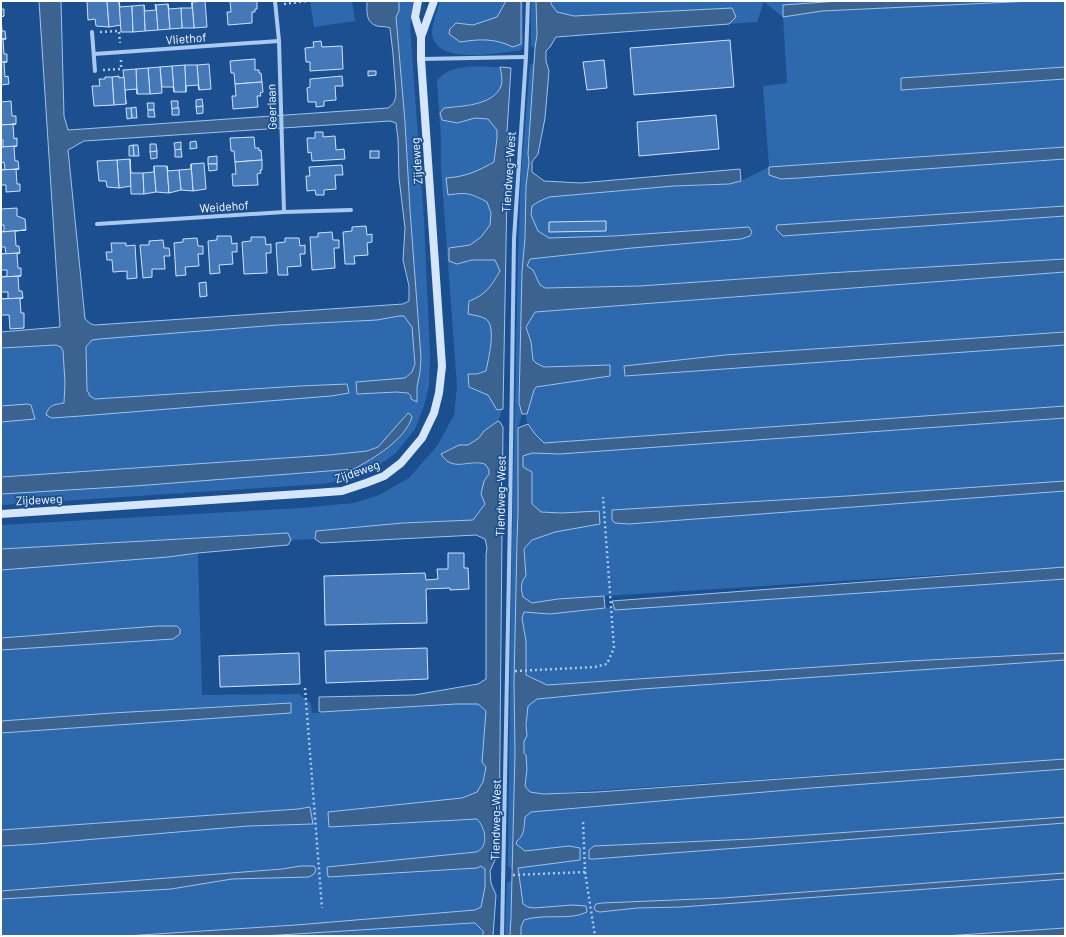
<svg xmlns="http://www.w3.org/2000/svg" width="1066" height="937" font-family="Barlow,sans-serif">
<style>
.green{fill:#2e69ad}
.water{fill:#3c6290;stroke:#9cc4f0;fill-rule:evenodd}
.building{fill:#4478b7;stroke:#cfe3fa}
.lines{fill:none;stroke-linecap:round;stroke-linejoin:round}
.path{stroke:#a9c9ee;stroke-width:2.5;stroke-dasharray:2 3;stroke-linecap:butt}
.minor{stroke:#a9c9ee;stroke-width:4}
.secondary{stroke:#d6e6fa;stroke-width:8}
.labels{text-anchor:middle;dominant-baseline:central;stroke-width:3.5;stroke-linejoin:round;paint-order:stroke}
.street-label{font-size:12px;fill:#fff;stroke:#1b4f8f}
</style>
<rect width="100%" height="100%" fill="#1b4f8f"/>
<!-- green -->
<g class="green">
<path d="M310,1H352L355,21L314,27Z"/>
<path d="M399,1H413L410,26L424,219L430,355L429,386L424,406L415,429L396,453L371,471L348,479L322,484L1,505V494L376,457L400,436L411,421L405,415C398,426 389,439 378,446C366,455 344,454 329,455L1,477V422L34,419L31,405L1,406V348L56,345L61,347L63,351L65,383L64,403L51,405L300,386L94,399L90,396L87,390L86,347L92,340L99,339L278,325L377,320L399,316H404L412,327L415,364L412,372L405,378L357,382V394L396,392L408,393L411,396L418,398L417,387L420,372L421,358L410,210L405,122L396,17L399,11Z"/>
<path d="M440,1H523V47L521,50L516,51C495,53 436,65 432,34C431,28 438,8 440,1Z"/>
<path d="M531,1H536L537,35L535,48L531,46Z"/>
<path d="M551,1H839L784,5L783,17L822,11L1033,1H1065V67L901,78L902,89L1065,79V147L769,167L781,179L1065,159V206L777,225L776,229L783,236L1065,216V259L828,273L640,286L545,288L540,286L533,270L527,266L529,259L632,248L741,239L614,236L549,238L538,231L531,215L532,206L538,202L549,197L674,186L729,184L741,181L769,167L763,86L787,83L783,17L764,2L757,22L729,24L735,17L731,8L574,16L557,12L551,4Z"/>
<path d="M534,63L528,154L529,162L526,186L525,238L522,272L519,403L522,414L518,428V513L517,541L514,684L515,752L512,869L508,866L511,598L518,257L521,174L530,65Z"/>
<path d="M500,67C501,72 503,81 501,86C493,106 461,106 444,108L442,120L457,123L475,118L488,119L497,130V138L494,162C478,171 465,177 447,178L464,192L487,202L491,213L490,225L481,237L470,245L449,248L467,262L472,260H495L500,271L486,292L479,298L476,316C480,317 485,317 488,320C496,332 489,358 486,371L477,374H468L469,387C474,391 483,390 488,395C492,398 494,406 497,410L503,409L498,421L484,431L479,438L468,445H459L441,454C453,473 468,460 485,464L489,470V474L484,481L485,504L473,520L403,523L316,531L315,539L291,540L288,533L262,534L1,549V525L300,508L354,503L379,495L409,478L437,446L454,415L457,386L441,169V139L437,81C450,62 480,67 500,67Z"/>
<path d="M1065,272V332L725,355L624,366L625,376L1065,345V406L544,443L535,434L526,420C527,410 530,396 536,387L610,376V365L544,367L536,363L533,360L526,327L535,312Z"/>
<path d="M1065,418V481L847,496L613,510L612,520L629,524L1065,491V567L558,599L532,603L523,597L521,590L525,565L524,549L532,540L555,532L561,513L541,512L532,504V472L523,467V456L532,453L560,454Z"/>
<path d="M198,553L202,695L299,694L311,704L312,713L456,704H478L486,712L482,762L486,767L483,782L477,792L462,798L328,812L330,827L477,819C485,827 490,847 476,852L327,867L328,877L481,866L485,869V887L481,907L475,910L296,925L125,936H1V899L171,889L314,866L1,891V846L37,844L248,826L313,824L310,807L298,809L1,830V733L291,713L290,703L112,713L1,721V650L173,639L158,626L1,638V570L168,557Z"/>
<path d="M1065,577V653L909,661L547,685L526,675V641L522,618L524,612L550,614L605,608Z"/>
<path d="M1065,660V759L543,794L530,792L525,787L527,769L524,754V741L527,736V711L528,706L537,699L642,689Z"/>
<path d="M1065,769V817L751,839L594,846L589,859H594L1065,823V873L723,898L596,904L600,912L637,908L681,907L1065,879V928L944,936H521V927L524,920L535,917L580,916L528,907L523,904L518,868L580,860V848L568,846L525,851L516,844L517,840L524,831L525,817L531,812L812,788Z"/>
<path d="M512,881L510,936H505L507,882Z"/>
<path d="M472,923H475L483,932V936H263Z"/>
</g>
<!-- water -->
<g class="water">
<path d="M39,1H61L64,116L68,130L388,108C394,104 395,101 396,94L393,54L390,28C385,26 381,27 377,26C365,22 367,11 367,1H399V11L396,17L405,122L410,210L421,358L420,372L417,387V402L411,399V396L408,393L396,392L357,394L356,382L405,378L412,372L415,364L412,327L404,316H399L377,320L278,325L99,339L92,340L86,347L87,390L90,396L95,399L300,386L347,384L349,393L331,396L81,416L52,418L46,415C49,404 54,405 64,403L65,383L63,351L61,347L56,345L1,348V332L60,327ZM390,121L396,123L398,139L399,178L405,228L403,260L409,286V301L403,304L95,325L91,324L85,319L68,150L84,141Z"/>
<path d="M506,1H521V44L513,47C494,38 480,39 460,42L449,34L450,29L456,23L473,25L497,17Z"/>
<path d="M536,1H551V4L557,12L574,16L732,8L736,17L729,24L556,37L550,47L546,51V61L549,71L545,118L538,154L532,162V172L544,181L580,183L740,169L741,181L729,184L674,186L549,197L538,202L532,206L531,215L538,231L549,238L614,236L749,227L752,232L750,236L741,239L632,248L530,259L527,266L533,270L540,285L545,288L640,286L828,273L1065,259V272L535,312L526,327L531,342L533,360L536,363L544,367L610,365V376L536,387L534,390L527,414H522L519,403L522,272L525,238L526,186L529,162L528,154L535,48L537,35Z"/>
<path d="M839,1H1033L822,11L783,17V5Z"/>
<path d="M500,67L511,68L507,132L508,138L503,409L497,410L488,395L469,387L468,374H477L486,371C488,360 497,327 486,319C481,316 473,315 468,314L469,301C486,295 491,286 500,271L495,260H472L457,264L449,261V248L470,245L481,237L490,225L491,213L487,202C470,193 467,192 448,195L446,178C465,177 478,171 494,162L497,138V130L488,119L475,118L457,123L442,120L440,113L444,108C461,106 493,106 501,86C503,81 501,72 500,67Z"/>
<path d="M1065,67V79L901,90V78Z"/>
<path d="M1065,147V159L799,178L781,179L769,175V167Z"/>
<path d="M1065,206V216L783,236L776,229L777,225Z"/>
<path d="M1065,332V345L625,376L624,366L725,355Z"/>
<path d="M28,404L31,405L35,419L1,422V406Z"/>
<path d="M1065,406V418L560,454L532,453L523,456V467L532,472V504L541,512L561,513L599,511L600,524L555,532L532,540L524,549L526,576C520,582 521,589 523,597L532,603L558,599L604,596L605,608L550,614L524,612L522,618L526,641V675L547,685L909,661L1065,653V660L642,689L537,699L528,706L526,725L527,736L524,741V753L526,755L527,769L525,786L530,792L543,794L597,792L1065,759V769L812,788L531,812L525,817C524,826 525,835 517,841L516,844L525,851L569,846L580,848V860L518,868L523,904L528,907L534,908L572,905L586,906L587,912C570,921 545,913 524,920L521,927V936H510L511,917L515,752L514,684L517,541L518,513V428L528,424L535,434L544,443Z"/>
<path d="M408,413L410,414L412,417C405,440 374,458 354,469L135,486L1,494V477L329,455L367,451L378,447Z"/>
<path d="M498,421L500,422L503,427L499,851L490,871L491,883L496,895L493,936H483V931L475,923H472L263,936H125L296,925L475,910L481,907L485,887V869L481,866L477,868L328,877L327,867L476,852C490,847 485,827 477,819L329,827L328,812L462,798L477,792L483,782L486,767L482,762L486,711L478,704H456L321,712L319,711V697L414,695L478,684L486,679V555L487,548L485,539L476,535L321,543L315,539L316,531L403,523L473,520L485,504L481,494L484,481L489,474V470L485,464C468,459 453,473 441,454L459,445H468L479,438L484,431Z"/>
<path d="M1065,481V491L629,524L615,523L612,520V510L847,496Z"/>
<path d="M288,533L291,540L288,545L198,553L168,557L1,570V549Z"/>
<path d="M1065,567V579L615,610L612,601Z"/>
<path d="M158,626H177L180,629V634L173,639L1,650V638Z"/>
<path d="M291,703V713L1,733V721L112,713Z"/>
<path d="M310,807L313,824L248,826L37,844L1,846V830L298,809Z"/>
<path d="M1065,817V823L594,859H589V850L594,846L751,839Z"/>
<path d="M301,866H314L316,870L314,874L309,877L232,879L171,889L1,899V891L282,869Z"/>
<path d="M1065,873V879L681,907L637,908L600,912L596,911L594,908L596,904L602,903L723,898Z"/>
<path d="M1065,928V936H944Z"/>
</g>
<!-- building -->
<g class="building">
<path d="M87,1H107L109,27L96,26L95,19L88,20Z"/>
<path d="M107,1H119L121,25L109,27Z"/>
<path d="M119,1L120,7L132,6L133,32H121Z"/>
<path d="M205,1L207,27L194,28L192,2Z"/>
<path d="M230,1H257V9H255V12H252V23L228,25L227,12H231Z"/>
<path d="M192,2L194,28H182L181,8H192Z"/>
<path d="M155,4L156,5L158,30L145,31L144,5L145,11L156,10Z"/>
<path d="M168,4L170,29L158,30L156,5Z"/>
<path d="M168,4L169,9L181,8L182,28L170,29Z"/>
<path d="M144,5L145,31L133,32L132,6Z"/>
<path d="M1,9H4V16L1,17Z"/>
<path d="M4,16L1,17L2,31H5L6,39H1V17Z"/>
<path d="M1,39H6H3L4,54H7V62H1Z"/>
<path d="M730,40L734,87L634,95L630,48Z"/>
<path d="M321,41L322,47L342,46L343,69L310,71V62H306L305,48L314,47L313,42Z"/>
<path d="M255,59V70H259V73H261L262,82L235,84L234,73H231L230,61Z"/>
<path d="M604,60L607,88L587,90L583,62Z"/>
<path d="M1,62H7H4L5,77L8,76L9,84L1,85Z"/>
<path d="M209,64L211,89L199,90L197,65Z"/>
<path d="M185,65L186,92H174L172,66Z"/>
<path d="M185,65H197L199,90L198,85L186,86V92Z"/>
<path d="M172,66L174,92L173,87H162L160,67Z"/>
<path d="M160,67L162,93L150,94L148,68Z"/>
<path d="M148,68L150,94H137L136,69Z"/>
<path d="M136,69L137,94V89L125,90L126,104L123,70Z"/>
<path d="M368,71H376V75L368,76Z"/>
<path d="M119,76V78L124,77L126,104L114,105L112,77Z"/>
<path d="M342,76L343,86H335L336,100L324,101V106L316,107V102H308L307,88L310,87V79Z"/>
<path d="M105,77H112L114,105L94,106L92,86H100L99,79H105Z"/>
<path d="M262,82L263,92L260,93L261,96H257L258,107L233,109L232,96H236L235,84Z"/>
<path d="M202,99L203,106L196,107V100Z"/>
<path d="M11,101L12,116H16V124L1,125V102Z"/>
<path d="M171,101H178V108L172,109Z"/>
<path d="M147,103H154V110H148Z"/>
<path d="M203,106V113L197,114L196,107Z"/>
<path d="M136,107L137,118H132L131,108Z"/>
<path d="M126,108H131L132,118L127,119Z"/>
<path d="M175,108H179V115H172V109Z"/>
<path d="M148,110H154L155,117H148Z"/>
<path d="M716,115L719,149L639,156L637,122Z"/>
<path d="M13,124L14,139L17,138V146L1,147H3V140H1V125L16,124Z"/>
<path d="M315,132H323V137L335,136L336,150L344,149L345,159L312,161L311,152L308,153L307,138H315Z"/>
<path d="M254,137L255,148H259V151L261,150L262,160L235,162L234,151H231L230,138Z"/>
<path d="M196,141L197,148L190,149V142Z"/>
<path d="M181,142V149L175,150L174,143Z"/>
<path d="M150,144H156L157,151L150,152Z"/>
<path d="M133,145H138L139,156H134Z"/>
<path d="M133,145L134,156H129V146Z"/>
<path d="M17,146L14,147L15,161H18L19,169L1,170L5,169L4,162L1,163V147Z"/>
<path d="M181,149L182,157H175V150Z"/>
<path d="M157,151V158L151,159L150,152Z"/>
<rect x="370" y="151" width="9" height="7"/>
<path d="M217,156V164H208V157Z"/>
<path d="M130,159L131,186L119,188L117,160Z"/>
<path d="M130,159L131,173H143L144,194H131Z"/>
<path d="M117,160L119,188L107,187L106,181H99L97,161Z"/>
<path d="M262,160V170H260L261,173L257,174L258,185L233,186L232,174H236L235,162Z"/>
<path d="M204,163L206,189L193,191L191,164Z"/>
<path d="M191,164L193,191L181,190L179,170L191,169Z"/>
<path d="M208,164H217V170L209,171Z"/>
<path d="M342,165L343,175H335L336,189L324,190V195H316L315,190L307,191L306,176H310L309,167Z"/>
<path d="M154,166L156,192L144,194L143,173L154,172Z"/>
<path d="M154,166H167L169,193L156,192Z"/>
<path d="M167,166L168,171L179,170L181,190L169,193Z"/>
<path d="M16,169L17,184H20V191L6,192V185H1V170L19,169Z"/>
<path d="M17,208V216L25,219L26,230L1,232L4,231V225H1V209Z"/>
<path d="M606,221V231L549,232V222Z"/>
<path d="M366,226L367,235L372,234V242L367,243L368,255L354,256L355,264H345L343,232L352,231V227Z"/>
<path d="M26,230L15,231L16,246H19L20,253L1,254H6L5,247H1V232Z"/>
<path d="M332,232L333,240H339V248H334L335,268L312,270L310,237H318V233Z"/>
<path d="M217,236H231L232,244L237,243V252H232L233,264L219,265L220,273L210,274L208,241L217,240Z"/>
<path d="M251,237H265L266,245L271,244V253H266L267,273L244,274L242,242L251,241Z"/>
<path d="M197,238L198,246H203V254H198L199,266L185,267L186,275L176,276L174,243L183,242V239Z"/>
<path d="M285,238H299L300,246L305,245V254H300L301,266L287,267L288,275H278L276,243L285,242Z"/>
<path d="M163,240L164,248H169L170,256H164L165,269H152V277L143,278L140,245H149V241Z"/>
<path d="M111,243H126V246L135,245L137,278L127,279V271L113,272L112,260H107L106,252H112Z"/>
<path d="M20,253L17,254L18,268H21V276L1,277L7,276V270H1V254Z"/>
<path d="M18,276L19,291H22L23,298L1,299H8V292H1V277L21,276Z"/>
<path d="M206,282L207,296L200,297L199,283Z"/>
<path d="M23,298L20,299L21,313H24V328L10,329L9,315H1V299Z"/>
<path d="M448,553H464V568H468L469,589L450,590V588L426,589L427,623L325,625L324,576L425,573L426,580L438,579L437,569H448Z"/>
<path d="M427,648L428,679L326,683L325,651Z"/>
<path d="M299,653L300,684L220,687L219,656Z"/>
</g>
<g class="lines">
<!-- path -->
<g class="path">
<path d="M284,4L307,1"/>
<path d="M100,32L119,31L120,43"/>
<path d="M103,70L121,69V60"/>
<path d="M515,671L595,667L607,664L614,648L603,497"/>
<path d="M305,688L322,908"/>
<path d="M585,872L595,936"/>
<path d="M513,875L585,872L583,821"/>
</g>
<!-- minor -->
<g class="minor">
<path d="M275,1L279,41L284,212"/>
<path d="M92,32L95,71"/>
<path d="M94,54L279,41"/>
<path d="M421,59L526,57"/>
<path d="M97,224L284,212L351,210"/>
<path d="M502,936L510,517L514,239L526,57L528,1"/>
</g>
<!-- secondary -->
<g class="secondary">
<path d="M421,37L434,1"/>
<path d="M1,514L315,493L342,491L366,483L384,476L401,463L422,438L434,413L439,393L442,366L421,59V37L415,17L418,1"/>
</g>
</g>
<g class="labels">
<!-- street labels -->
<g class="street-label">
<text transform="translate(186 38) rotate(-4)">Vliethof</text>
<text transform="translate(271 107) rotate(-92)">Geerlaan</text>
<text transform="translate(416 161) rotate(-94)">Zijdeweg</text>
<text transform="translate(508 172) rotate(-86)">Tiendweg-West</text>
<text transform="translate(224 206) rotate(-4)">Weidehof</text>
<text transform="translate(357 471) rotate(-19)">Zijdeweg</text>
<text transform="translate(500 496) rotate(-89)">Tiendweg-West</text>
<text transform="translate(39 499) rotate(-3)">Zijdeweg</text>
<text transform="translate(495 820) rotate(-89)">Tiendweg-West</text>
</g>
</g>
<!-- border -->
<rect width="1066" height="937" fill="none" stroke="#ffffff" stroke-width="4"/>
</svg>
